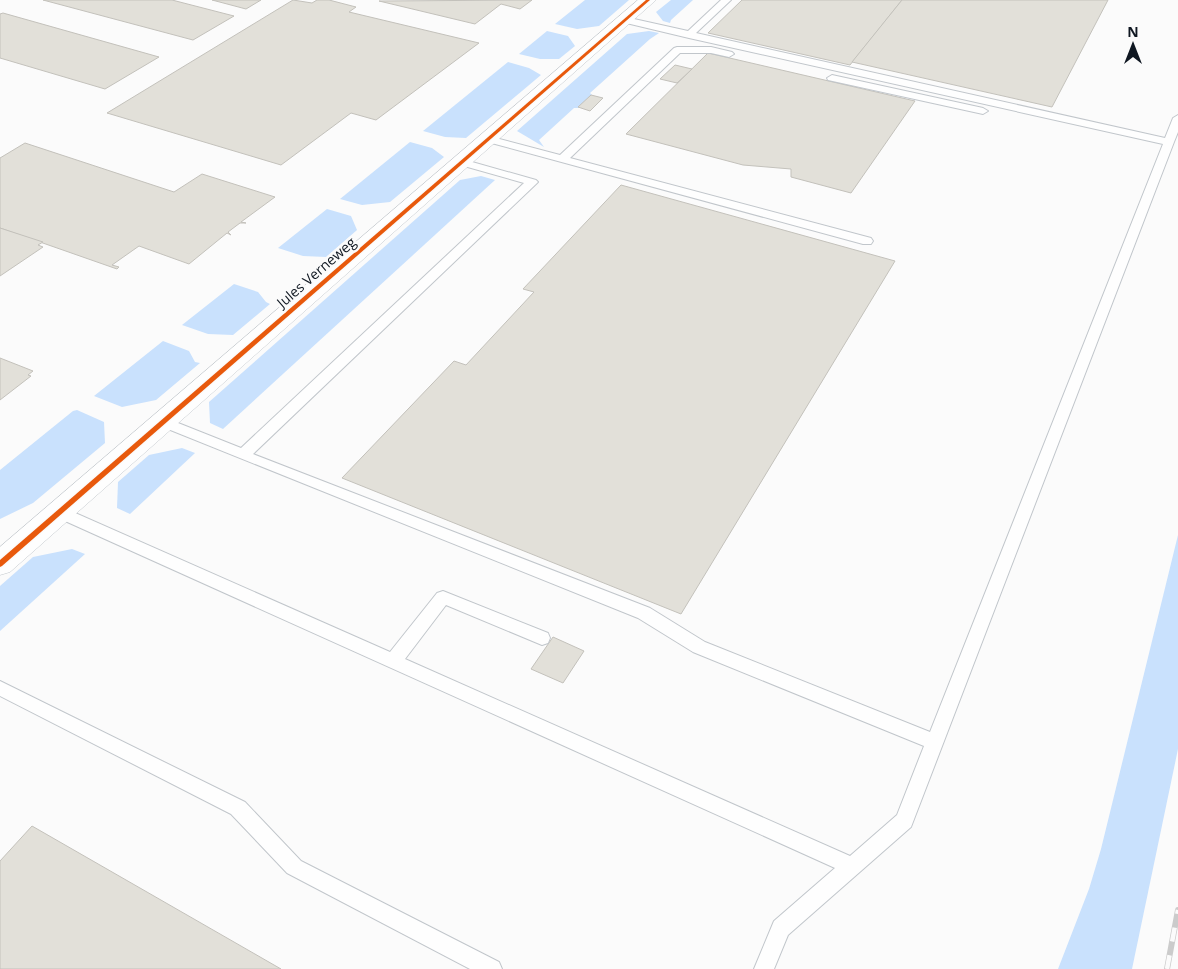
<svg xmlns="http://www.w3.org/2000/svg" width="1178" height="969" font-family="'Open Sans',sans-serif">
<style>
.green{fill:#c9e1fd}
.building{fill:#e2e0d9;stroke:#c3c1bb}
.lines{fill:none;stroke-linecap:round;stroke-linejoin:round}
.lane-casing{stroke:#c1c6cb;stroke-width:2}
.secondary-casing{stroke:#c1c6cb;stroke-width:1}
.lane{fill:#fefefe;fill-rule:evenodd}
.secondary{fill:#fefefe;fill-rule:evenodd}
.rail-casing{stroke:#cbcbcb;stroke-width:6}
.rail{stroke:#fbfbfb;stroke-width:4.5;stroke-dasharray:14;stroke-linecap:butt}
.cycleway-casing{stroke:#fbfbfb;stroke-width:3}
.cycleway{fill:#e8590c;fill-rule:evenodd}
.labels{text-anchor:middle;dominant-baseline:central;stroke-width:5;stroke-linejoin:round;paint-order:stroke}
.street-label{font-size:14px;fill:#0f1721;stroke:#fbfbfb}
</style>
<rect width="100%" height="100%" fill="#fbfbfb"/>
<!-- green -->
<g class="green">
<path d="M585,0H629L599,26L577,29L555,24Z"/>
<path d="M671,0H693L671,20L670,23L663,21L656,12Z"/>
<path d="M547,31L568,36L575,46L559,59H540L519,54Z"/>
<path d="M649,31L659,33L650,39L590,93L592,95L579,108H574L539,140L544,147L517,131L627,34Z"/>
<path d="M508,62L529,68L541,75L466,138L445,137L423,131Z"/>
<path d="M410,142L432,148L444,157L390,202L362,205L340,199Z"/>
<path d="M481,176L495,180L223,429L210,423L209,402L460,180Z"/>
<path d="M327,209L351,216L357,230L326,257L303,256L278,248Z"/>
<path d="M234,284L258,292L266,302L270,304L233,335L208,334L182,325Z"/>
<path d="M163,341L189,351L195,362L200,363L156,400L122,407L94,396Z"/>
<path d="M77,410L104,422L105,443L33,503L0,519V470L73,411Z"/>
<path d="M182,448L195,453L130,514L117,508L118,482L149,455Z"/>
<path d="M1178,535V749L1132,969H1058L1089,889L1101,849Z"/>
<path d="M72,549L85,554L0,631V586L33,557Z"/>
</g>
<!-- building -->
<g class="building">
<path d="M43,0H172L234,16L193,40Z"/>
<path d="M212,0H261L246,9Z"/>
<path d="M293,0L312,3L317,0H329L356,7L349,12L479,43L376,120L351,113L281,165L107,113Z"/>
<path d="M532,0L520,9L501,4L475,24L379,1Z"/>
<path d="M742,0H902L850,65L708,33Z"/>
<path d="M902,0H1108L1052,107L852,62Z"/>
<path d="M3,13L159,57L105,89L0,58V14Z"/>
<path d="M708,53L915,101L851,193L791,177V169L743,165L626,134Z"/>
<path d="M675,65L692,69L677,83L660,79Z"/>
<path d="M591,95L603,98L590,111L578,107Z"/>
<path d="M25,143L174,192L202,174L275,197L241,222L246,223H240L228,232L231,235L227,233L189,264L139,246L112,265L119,267L117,269L0,228V158Z"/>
<path d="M621,185L895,261L681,614L342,478L454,361L466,365L534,292L523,289Z"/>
<path d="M0,228L43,242L38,245L43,247L0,276Z"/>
<path d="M0,358L33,371L28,375L31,376L0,400Z"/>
<path d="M553,637L584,651L563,683L531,669Z"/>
<path d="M32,826L281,969H0V861Z"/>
</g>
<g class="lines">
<!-- lane casing -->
<g class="lane-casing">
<g id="lane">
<path d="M721,0H731L696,33L1165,138L1173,118L1178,115V132L1174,142L911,827L788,935L774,969H754L774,921L835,868L54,516L51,512L54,508L59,506L64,508L390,652L437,593L443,591L548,633L550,638L548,643L542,645L446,605L405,659L850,856L897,815L924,746L693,652L638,618L158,425L156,422L158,419H168L241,448L524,183L457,164L455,162L457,160H465L536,180L538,182L536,184L253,454L650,608L705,642L930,732L1163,144L689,38L622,22L620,20L625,17L688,31Z"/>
<path d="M677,47H711L732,52L734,54L729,57L711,53H680L570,158L871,238L873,241L871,244H863L484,141L483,139L488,136L560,155L674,48Z"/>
<path d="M832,75L983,108L988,111L983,114L828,80L827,78Z"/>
<path d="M0,681L245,802L301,861L499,962L502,969H470L287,873L231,814L0,696Z"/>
</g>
</g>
<!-- secondary casing -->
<g class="secondary-casing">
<path id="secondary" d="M638,0H656L10,572L0,575V547Z"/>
</g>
<!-- lane -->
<use href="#lane" class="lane"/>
<!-- secondary -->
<use href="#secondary" class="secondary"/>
<!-- rail casing -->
<g class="rail-casing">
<path id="rail" d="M1167,969L1178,910"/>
</g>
<!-- rail -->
<use href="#rail" class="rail"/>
<!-- cycleway casing -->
<g class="cycleway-casing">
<path id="cycleway" d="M646,0H650L2,566L0,567V560Z"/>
</g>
<!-- cycleway -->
<use href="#cycleway" class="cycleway"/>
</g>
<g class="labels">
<!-- street labels -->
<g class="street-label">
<text transform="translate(316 272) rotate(-41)">Jules Verneweg</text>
</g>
</g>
<!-- north arrow -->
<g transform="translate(1133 45)" stroke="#fbfbfb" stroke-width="4" paint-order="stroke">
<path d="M0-4L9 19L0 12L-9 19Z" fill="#0f1721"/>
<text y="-8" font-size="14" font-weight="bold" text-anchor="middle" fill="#0f1721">N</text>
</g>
</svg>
